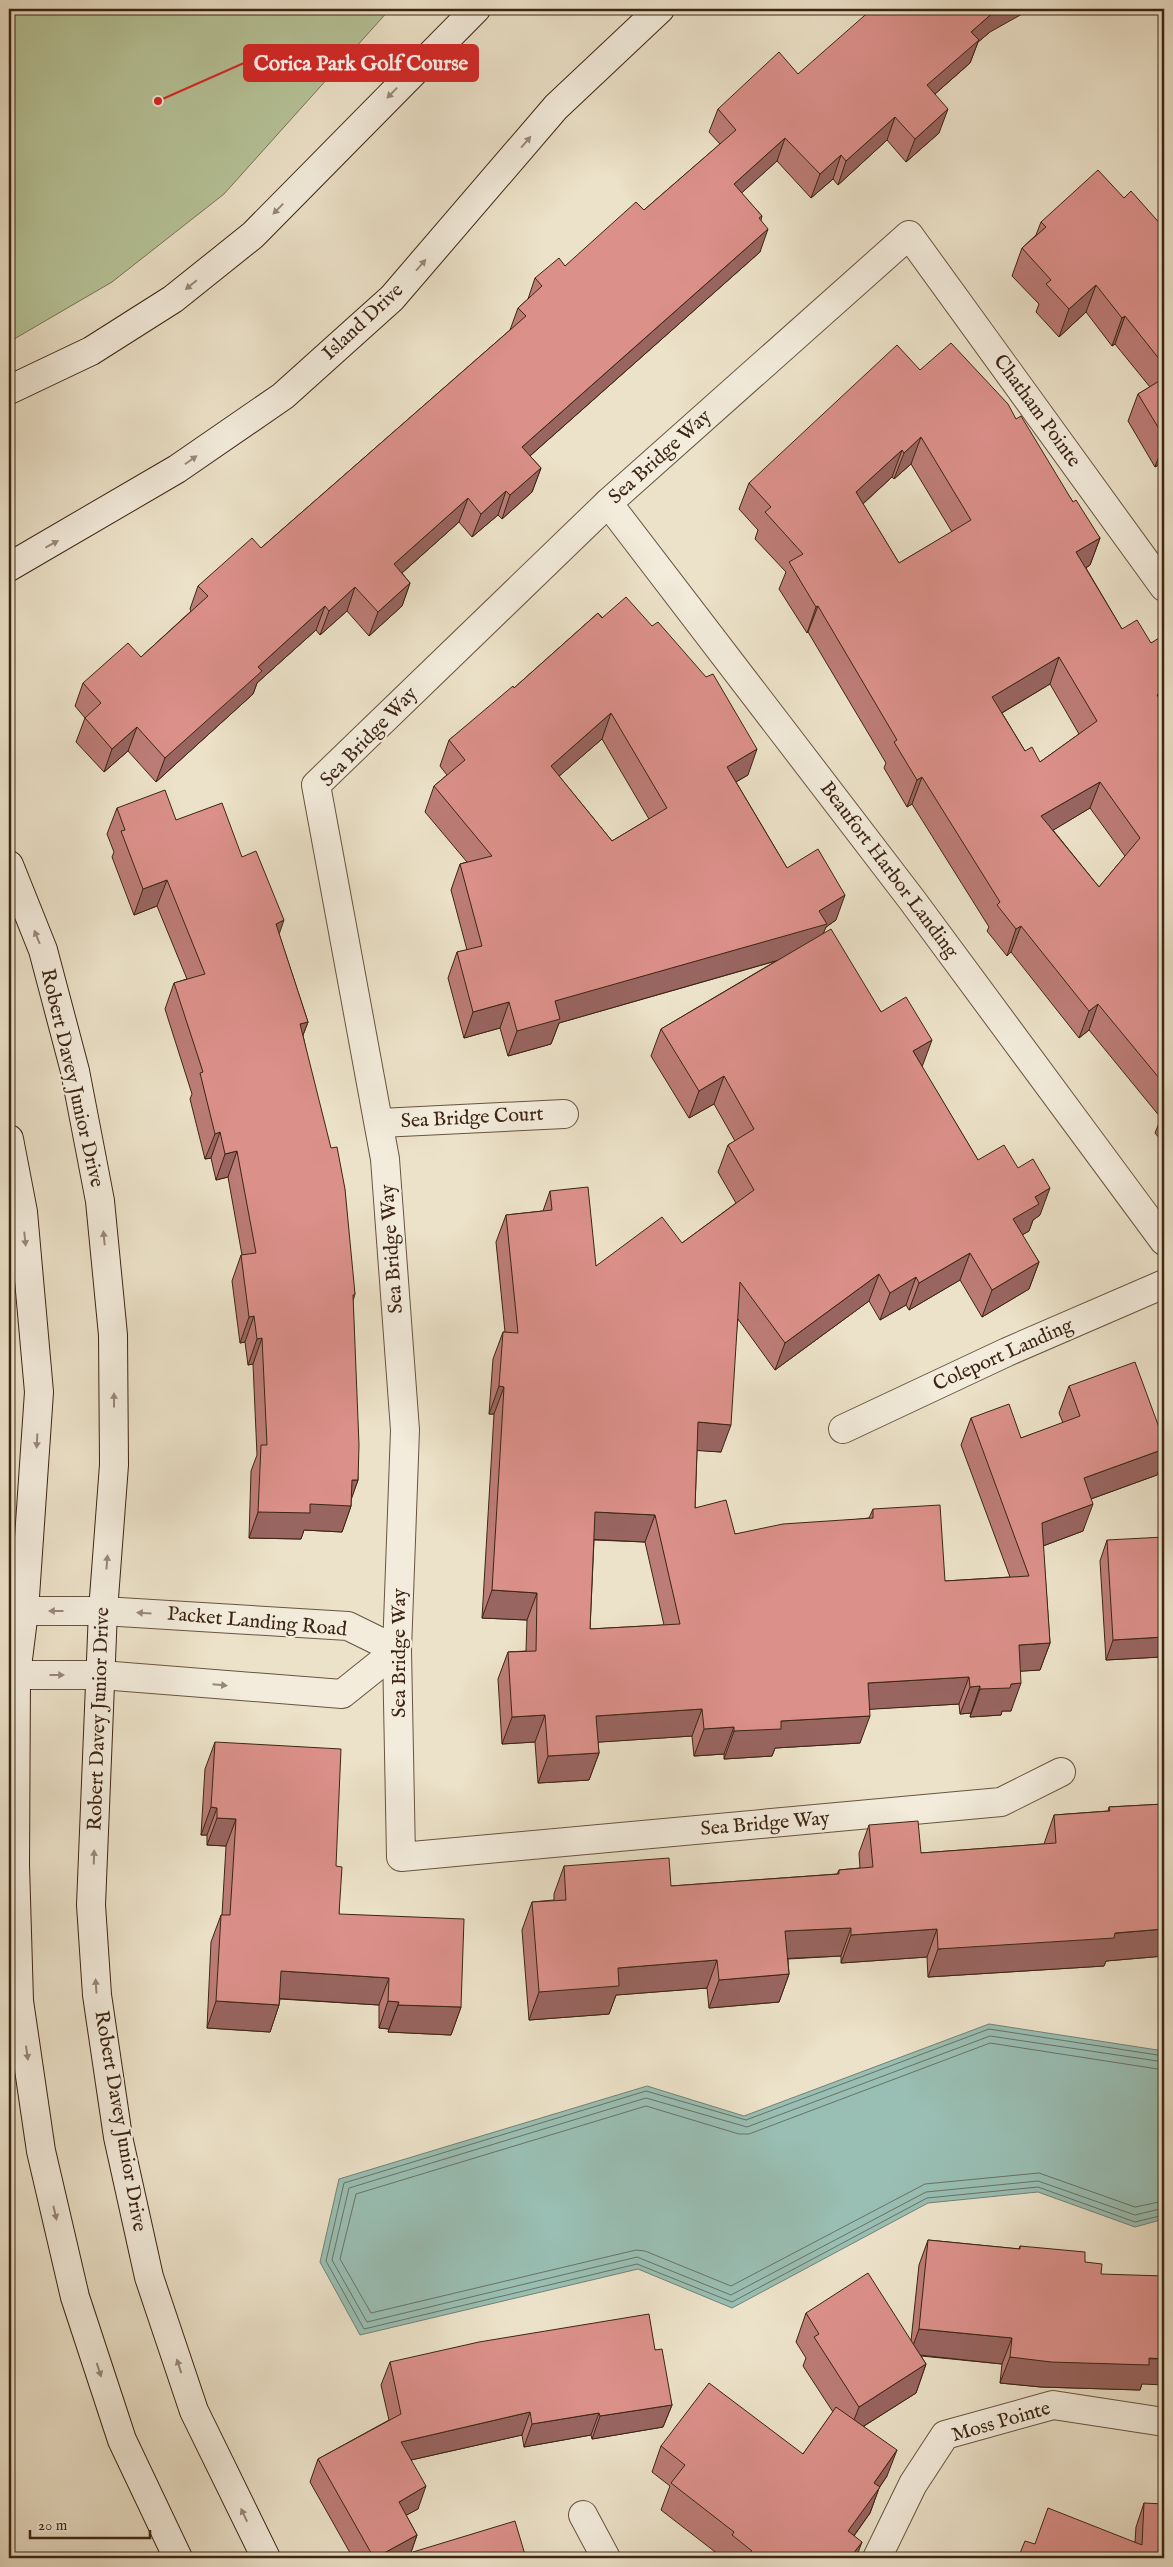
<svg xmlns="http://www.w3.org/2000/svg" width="1173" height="2567" font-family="'IM FELL English',serif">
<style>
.green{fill:#b6c398;stroke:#797456}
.water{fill:#99beb3;stroke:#748173}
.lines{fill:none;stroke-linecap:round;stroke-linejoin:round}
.shore{stroke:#6a7263;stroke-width:1}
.minor-casing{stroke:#685440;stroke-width:30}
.secondary-casing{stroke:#3c2513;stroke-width:30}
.minor{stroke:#f3ecdc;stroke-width:28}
.secondary{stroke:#f3ecdc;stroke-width:28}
.wall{fill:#bc7c77;stroke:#3c2513;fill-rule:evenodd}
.shaded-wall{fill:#996561;stroke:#3c2513}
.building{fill:#db908a;stroke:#3c2513;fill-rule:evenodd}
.oneway{fill:#988878}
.labels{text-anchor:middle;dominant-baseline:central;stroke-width:4.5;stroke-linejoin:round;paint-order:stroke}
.street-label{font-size:20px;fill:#3c2513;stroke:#f3ecdc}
.leader{fill:none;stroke:#d62828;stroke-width:2}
.callout-dot{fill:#d62828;stroke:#f3ecdc;stroke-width:2}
.callout{fill:#d62828;stroke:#d62828;stroke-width:2}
.callout-label{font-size:21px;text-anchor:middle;font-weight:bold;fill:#fff}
</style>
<rect width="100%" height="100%" fill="#ece2c9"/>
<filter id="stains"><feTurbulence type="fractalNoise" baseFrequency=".004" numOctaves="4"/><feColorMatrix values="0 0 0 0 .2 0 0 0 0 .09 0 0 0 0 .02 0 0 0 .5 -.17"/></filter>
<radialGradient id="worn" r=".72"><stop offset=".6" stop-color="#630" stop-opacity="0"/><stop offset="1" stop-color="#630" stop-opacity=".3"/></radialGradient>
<!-- green -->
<path class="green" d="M9,9H390L224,194L112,282L9,342Z"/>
<!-- water -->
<path class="water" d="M989,2024L1164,2051V2219L1135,2227L1038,2192L928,2203L732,2308L638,2269L360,2335L320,2262L339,2179L647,2086L744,2116Z"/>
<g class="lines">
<!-- shore -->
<g class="shore">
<path d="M1164,2056L989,2029L746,2120L646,2091L344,2183L326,2261L364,2329L637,2264L732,2302L927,2198L1038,2187L1135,2222L1164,2215"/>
<path d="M1164,2062L990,2036L747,2127L646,2098L349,2188L332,2260L367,2322L637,2257L731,2295L926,2192L1038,2181L1135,2215L1164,2208"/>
<path d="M1164,2070L990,2043L749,2134H739L646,2106L356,2194L340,2259L371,2313L636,2250L645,2251L731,2286L925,2184L1039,2173L1135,2207L1164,2201"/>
</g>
<!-- minor casing -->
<g class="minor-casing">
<g id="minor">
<path d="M608,503L912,900L1164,1241"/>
<path d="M380,1123L564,1114"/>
<path d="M843,1429L1007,1352L1164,1284"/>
<path d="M9,1611H103L348,1626L397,1650L342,1694L101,1675H9"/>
<path d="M1061,1772L1001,1802L401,1857L397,1650L405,1430L385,1159L316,785L608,503L909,235L1164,587"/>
<path d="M583,2515L606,2558"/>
<path d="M877,2558L913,2484L945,2435L1053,2405L1164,2422"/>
</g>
</g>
<!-- secondary casing -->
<g class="secondary-casing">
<g id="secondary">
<path d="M9,390L91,351L173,299L253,235L476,9"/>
<path d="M9,567L177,469L283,396L392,298L556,107L660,9"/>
<path d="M9,865L43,950L75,1071L100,1201L113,1335L114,1465L103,1611L91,1905L97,1995L118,2137L149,2277L194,2411L266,2558"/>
<path d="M9,1139L23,1212L39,1392L24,1611L16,1675L15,1865L19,2001L41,2151L75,2297L122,2440L178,2558"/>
</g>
</g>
<!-- minor -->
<use href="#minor" class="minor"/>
<!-- secondary -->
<use href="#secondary" class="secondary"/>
</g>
<!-- wall -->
<g class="wall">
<path d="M990,32L978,42L970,63L935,94L939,133L906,162L887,140L838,185L833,179L811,198L777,161L741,193L762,216L761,220L760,252L530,456L541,468L532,492L502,519L498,515L472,537L459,522L402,573L410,583L402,606L369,636L347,611L320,635L316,630L257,683L253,694L156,782L128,751L104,772L76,742L85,718L75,706L83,683L141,657L191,611L190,609L198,586L261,548L510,330L518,308L528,299L535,278L565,266L644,210L720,144L709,132L718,109L798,74Z"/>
<path d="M1124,198L1164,228V465L1163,462L1155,467L1128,421L1138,394L1150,387L1115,344L1112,346L1086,312L1059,337L1036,312L1039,304L1012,276L1022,248L1036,235L1041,222Z"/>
<path d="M920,370L1016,419L1073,502L1100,538L1090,565L1086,568L1122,629L1151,643L1164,646V1144L1155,1133L1161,1118L1089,1030L1079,1038L1011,952L1007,956L987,931L989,927L912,804L907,807L884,768L886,763L808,632L807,633L779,589L786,572L755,539L758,530L739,509L749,483ZM911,464L952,532L899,563L863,504L892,477L894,479ZM1050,684L1079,734L1040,762L1025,751L1002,713ZM1090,808L1125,856L1099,887L1053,830Z"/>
<path d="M598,613L748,775L736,782L787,868L836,920L826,927L823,933L922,1067L978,1160L1040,1215L1033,1220L1029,1231L1022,1235L1039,1262L1029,1289L982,1317L960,1280L909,1310L906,1305L880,1320L869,1301L775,1370L738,1319L721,1452L697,1450L695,1508L735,1534L869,1518L873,1509L945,1581L1010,1577L961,1445L971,1418L1021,1438L1063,1423L1059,1413L1069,1386L1164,1441V1455L1157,1475L1091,1499L1083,1531L1043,1546L1050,1643L1040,1670L1020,1671L1011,1711H1002L1001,1715L970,1717L971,1713L960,1714L959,1704L869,1709L860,1743L775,1748L772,1756L724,1759V1754L694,1756L692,1736L598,1742L599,1753L589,1780L538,1783L535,1742L502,1744L498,1679L508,1652L526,1651L527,1620L482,1618L494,1414H489L493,1359L503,1332H505L496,1242L506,1215L543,1211L550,1191L596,1266L682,1243L736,1203L718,1172L728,1145L735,1141L714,1104L689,1118L651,1056L661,1029L776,961L559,1023L551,1044L508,1056L500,1028L464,1038L448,978L457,952L467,950L451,890L460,864L467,862L425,812L434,786L447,775L440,766L449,740L514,688ZM602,739L649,819L612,841L559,776ZM594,1540L645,1542L664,1625L590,1629Z"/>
<path d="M117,808L176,820L242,857L279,934L308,1022L303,1035L355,1294L353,1301L358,1480L351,1498V1506L342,1532L304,1530L301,1539L249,1538L251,1471L257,1455L253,1364L248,1365L245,1342L240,1343L232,1281L241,1255H242L228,1177L216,1180L211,1158L205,1159L190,1099L192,1094L165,1009L174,983L187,979L157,906L134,915L112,857L114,852L107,834Z"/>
<path d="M1107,1540L1164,1649L1161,1657L1106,1660L1100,1561Z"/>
<path d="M215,1742L336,1866L339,1914L461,2007L451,2035L388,2032L389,2029L379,2028V2005L280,1999L279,2005L270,2032L207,2028L211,1942L221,1915H222L226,1846L207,1845V1835H201L205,1769Z"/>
<path d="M1164,1804V1956L1106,1961L1104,1966L928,1977L927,1957L841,1963V1956L788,1959L789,1974L779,2002L709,2008L707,1988L616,1995L609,2014L529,2020L522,1930L532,1902L554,1900V1894L564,1866L671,1886L837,1874L839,1870L860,1868L859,1853L869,1825L921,1853L1044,1844L1054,1815L1108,1811L1109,1807Z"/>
<path d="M928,2240L1019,2249L1020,2246L1085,2262L1101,2274L1142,2384L1140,2390L1041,2387L1000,2383L1002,2364L921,2356L926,2364L916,2393L864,2426L887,2476L879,2488L870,2513L854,2536L856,2558H723L661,2510L670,2486L652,2472L661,2446L803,2454L833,2412L803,2366L806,2358L796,2342L806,2313L911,2341L919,2265Z"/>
<path d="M655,2350L672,2405L663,2427L592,2439L591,2435L524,2447L522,2435L411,2460L418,2509L406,2515L417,2535L409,2558H353L310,2482L318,2459L389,2420L381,2385L390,2362Z"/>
<path d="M1144,2503L1164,2558L1035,2544L1135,2542L1136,2527Z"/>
<path d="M413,2552L526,2558H410Z"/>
</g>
<!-- shaded-wall -->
<g class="shaded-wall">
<path d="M997,9H1031L990,32L978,42L970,63L918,109L927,85L971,32Z"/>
<path d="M948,109L939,133L906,162L915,139Z"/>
<path d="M895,117L887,140L838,185L846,161Z"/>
<path d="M785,138L777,161L725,208L734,184Z"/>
<path d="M841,155L833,179L811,198L820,174Z"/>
<path d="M768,229L760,252L514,470L522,447Z"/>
<path d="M1096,285L1086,312L1059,337L1069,309Z"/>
<path d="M1125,316L1115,344L1112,346L1122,318Z"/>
<path d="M921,437L911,464L894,479L904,453Z"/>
<path d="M1164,442V458L1163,462L1155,467Z"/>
<path d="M902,450L892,477L846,519L856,492Z"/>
<path d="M541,468L532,492L502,519L510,495Z"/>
<path d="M506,491L498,515L472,537L481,514Z"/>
<path d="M468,498L459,522L385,588L394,564Z"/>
<path d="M1100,538L1090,565L1067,579L1076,552Z"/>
<path d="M410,583L402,606L369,636L378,612Z"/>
<path d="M355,587L347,611L320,635L329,611Z"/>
<path d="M325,606L316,630L257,683L253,694L156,782L165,758L258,667Z"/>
<path d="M818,606L808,632L807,633L816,607Z"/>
<path d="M1059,657L1050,684L983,724L992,697Z"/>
<path d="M1164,690V711L1157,695Z"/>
<path d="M611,713L602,739L542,791L551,766Z"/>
<path d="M137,727L128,751L104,772L112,749Z"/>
<path d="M757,749L748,775L718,792L727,767Z"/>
<path d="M922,777L912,804L907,807L917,780Z"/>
<path d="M1100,782L1090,808L1032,843L1041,816Z"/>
<path d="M167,880L157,906L134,915L143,889Z"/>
<path d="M845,895L836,920L826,927L817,949L559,1023L551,1044L508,1056L517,1031L555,1001L819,911Z"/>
<path d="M284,920L275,946L276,924Z"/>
<path d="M1021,926L1011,952L1007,956L1016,929Z"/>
<path d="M509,1002L500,1028L464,1038L473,1012Z"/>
<path d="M1098,1004L1089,1030L1079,1038L1089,1011Z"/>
<path d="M308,1022L298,1048L300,1024Z"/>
<path d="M932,1040L922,1067L913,1051Z"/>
<path d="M724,1076L714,1104L689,1118L699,1091Z"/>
<path d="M220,1132L211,1158L205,1159L215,1134Z"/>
<path d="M237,1151L228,1177L216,1180L225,1154Z"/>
<path d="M1050,1188L1040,1215L1033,1220L1029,1231L1003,1246L1013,1219L1035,1197Z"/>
<path d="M970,1253L960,1280L909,1310L919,1283Z"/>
<path d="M1039,1262L1029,1289L982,1317L992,1290Z"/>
<path d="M879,1274L869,1301L775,1370L785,1343Z"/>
<path d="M916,1277L906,1305L880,1320L890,1293Z"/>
<path d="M254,1316L245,1342L240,1343L249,1317Z"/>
<path d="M262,1338L253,1364L248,1365L257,1339Z"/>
<path d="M499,1386L504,1387L494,1414H489Z"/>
<path d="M698,1422L731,1425L721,1452L688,1450Z"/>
<path d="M1164,1449V1455L1157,1475L1074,1505L1084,1478Z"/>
<path d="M352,1480H358L349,1506H351L342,1532L304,1530L301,1539L249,1538L258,1512L310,1504Z"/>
<path d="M1093,1504L1083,1531L1032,1550L1042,1523Z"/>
<path d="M595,1512L655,1515L645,1542L585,1539Z"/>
<path d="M492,1590L537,1593L527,1620L482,1618Z"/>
<path d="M1164,1637V1649L1161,1657L1106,1660L1113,1640Z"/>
<path d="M1050,1643L1040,1670L1009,1672L1019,1645Z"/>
<path d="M969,1677L959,1704L858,1710L868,1683Z"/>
<path d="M1021,1683L1011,1711H1002L1001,1715L970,1717L980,1689L1011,1684Z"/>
<path d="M980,1686L971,1713L960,1714L970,1687Z"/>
<path d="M702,1709L692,1736L586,1743L596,1716Z"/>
<path d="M545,1715L535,1742L502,1744L512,1717Z"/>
<path d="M870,1716L860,1743L775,1748L772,1756L724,1759L734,1731L781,1721Z"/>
<path d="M734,1727L724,1754L694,1756L704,1729Z"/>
<path d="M599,1753L589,1780L538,1783L548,1756Z"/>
<path d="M211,1807L217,1808L207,1835H201Z"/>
<path d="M217,1818L236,1819L226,1846L207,1845Z"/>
<path d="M851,1928L841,1956L775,1959L785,1931Z"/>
<path d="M937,1929L927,1957L841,1963L851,1935Z"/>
<path d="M1164,1929V1956L1106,1961L1104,1966L928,1977L938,1949Z"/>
<path d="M717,1960L707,1988L616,1995L609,2014L529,2020L539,1992L618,1968Z"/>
<path d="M281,1971L389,1978L379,2005L271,1998Z"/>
<path d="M789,1974L779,2002L709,2008L719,1980Z"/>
<path d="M216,2001L279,2005L270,2032L207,2028Z"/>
<path d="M388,2001L399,2002L389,2029L379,2028Z"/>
<path d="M398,2005L461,2007L451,2035L388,2032Z"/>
<path d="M919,2329L1012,2338L1002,2364L910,2354Z"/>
<path d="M1010,2357L1164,2359V2385L1142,2384L1140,2390L1041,2387L1000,2383Z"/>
<path d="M926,2364L916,2393L848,2436L859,2407Z"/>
<path d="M672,2405L663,2427L592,2439L600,2416Z"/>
<path d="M530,2412L522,2435L393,2464L401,2442Z"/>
<path d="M599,2413L591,2435L524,2447L532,2424Z"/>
<path d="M897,2450L887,2476L879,2488L870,2513L838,2558L848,2531L874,2483Z"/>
<path d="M426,2486L418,2509L390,2524L399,2502Z"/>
<path d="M417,2535L409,2558H375Z"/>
<path d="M862,2542L856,2558H850Z"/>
</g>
<!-- building -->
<g class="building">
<path d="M872,9H997L971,32L979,40L927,85L948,109L915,139L895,117L846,161L841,155L820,174L785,138L734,184L762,216L759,218L768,229L522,447L541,468L510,495L506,491L481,514L468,498L394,564L410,583L378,612L355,587L329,611L325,606L258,667L262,671L165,758L137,727L112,749L85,718L101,703L83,683L128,643L141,657L208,596L198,586L252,538L261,548L526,316L518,308L542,286L535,278L559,258L565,266L636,202L644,210L736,130L718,109L779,52L798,74Z"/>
<path d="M1098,170L1124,198L1131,191L1164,228V365L1125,316L1122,318L1096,285L1069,309L1046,284L1051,280L1022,248L1046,227L1041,222Z"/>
<path d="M951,343L1008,404L1016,419L1021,416L1073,502L1076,500L1100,538L1076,552L1122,629L1137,620L1151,643L1159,638L1164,646V690L1157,695L1164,706V1084L1098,1004L1089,1011L1021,926L1016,929L997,905L1000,902L922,777L917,780L894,742L897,740L818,606L816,607L789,562L803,554L765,512L771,507L749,483L897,345L920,370ZM921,437L971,520L899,563L856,492L902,450L904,453ZM1059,657L1097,721L1040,762L1032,747L1025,751L992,697ZM1100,782L1140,838L1099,887L1041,816Z"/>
<path d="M1164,378V437L1138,394Z"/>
<path d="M626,597L652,626L658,622L706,677L713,674L757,749L727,767L787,868L818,849L845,895L819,911L827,924L555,1001L560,1019L517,1031L509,1002L473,1012L457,952L482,946L460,864L492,856L434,786L465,760L449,740L513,686L514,688L598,613L602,618ZM611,713L667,808L612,841L551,766Z"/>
<path d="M165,790L176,820L222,803L242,857L256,851L284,920L276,924L308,1022L300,1024L331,1148L337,1147L345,1189L355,1294L353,1295L359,1445L358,1480H352L351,1506L310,1504V1513L258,1512L261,1445H267L262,1338L257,1339L254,1316L249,1317L241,1255L256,1253L237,1151L225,1154L220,1132L215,1134L200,1073L203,1072L174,983L205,974L167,880L143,889L121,831L125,830L117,808Z"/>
<path d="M831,929L881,1012L906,997L932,1040L913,1051L978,1160L1004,1145L1018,1168L1033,1159L1050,1188L1035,1197L1039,1204L1013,1219L1039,1262L992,1290L970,1253L919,1283L916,1277L890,1293L879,1274L785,1343L740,1282L731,1425L698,1422L695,1508L726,1500L735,1534L783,1524L873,1518V1509L940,1505L945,1581L1029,1576L971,1418L1009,1404L1021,1438L1080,1416L1069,1386L1135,1362L1164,1441V1449L1084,1478L1093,1504L1042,1523L1050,1643L1019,1645L1021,1683L1011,1684L1010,1688L980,1689V1686L970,1687L969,1677L868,1683L870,1716L781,1721V1729L734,1731V1727L704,1729L702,1709L596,1716L599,1753L548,1756L545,1715L512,1717L508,1652L536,1651L537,1593L492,1590L504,1387L499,1386L503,1332L518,1333L506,1215L552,1210L550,1191L588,1187L596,1266L662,1217L682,1243L754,1190L728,1145L754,1129L724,1076L699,1091L661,1029ZM595,1512L655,1515L680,1624L590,1629Z"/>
<path d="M1164,1537V1637L1113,1640L1107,1540Z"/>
<path d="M215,1742L341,1749L336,1866L342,1867L339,1914L464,1919L461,2007L398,2005L399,2002L388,2001L389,1978L281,1971L279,2005L216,2001L221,1915H230L236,1819L217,1818V1808L211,1807Z"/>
<path d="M1164,1804V1929L1115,1933L1114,1938L938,1949L937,1929L851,1935V1928L785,1931L789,1974L719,1980L717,1960L618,1968L619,1986L539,1992L532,1902L566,1900L564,1866L669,1858L671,1886L839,1874V1870L873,1867L869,1825L918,1821L921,1853L1056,1843L1054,1815L1110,1811L1109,1807Z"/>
<path d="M928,2240L1020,2249V2246L1085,2252V2262L1102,2264L1101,2274L1164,2276V2359L1149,2358V2365L1051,2362L1010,2357L1012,2338L919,2329Z"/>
<path d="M868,2273L926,2364L859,2407L814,2337L819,2334L806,2313Z"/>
<path d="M649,2314L655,2350L662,2349L672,2405L600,2416L599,2413L532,2424L530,2412L401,2442L426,2486L399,2502L417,2535L375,2558H374L318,2459L401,2414L390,2362L479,2342Z"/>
<path d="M709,2383L803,2454L836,2407L897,2450L874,2483L880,2487L848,2531L862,2542L850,2558H750L748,2557L752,2551L732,2535L734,2532L671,2483L685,2465L661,2446Z"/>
<path d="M1144,2503L1164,2504V2558H1018L1025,2541L1035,2544L1048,2508L1142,2545Z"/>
<path d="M515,2521L526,2558H415L413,2552Z"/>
</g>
<!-- one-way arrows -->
<defs><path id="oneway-solid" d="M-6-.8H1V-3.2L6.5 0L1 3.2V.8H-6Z" transform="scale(1.25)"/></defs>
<g class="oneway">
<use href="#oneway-solid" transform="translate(392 93) rotate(134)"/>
<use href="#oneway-solid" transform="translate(526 142) rotate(-49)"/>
<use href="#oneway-solid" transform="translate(278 209) rotate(134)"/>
<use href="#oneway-solid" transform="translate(421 265) rotate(-49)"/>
<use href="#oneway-solid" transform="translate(191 285) rotate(141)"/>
<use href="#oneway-solid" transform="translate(191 460) rotate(-35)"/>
<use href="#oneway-solid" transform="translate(52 544) rotate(-28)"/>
<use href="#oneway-solid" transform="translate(37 937) rotate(-112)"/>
<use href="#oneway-solid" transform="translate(104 1238) rotate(-96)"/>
<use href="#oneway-solid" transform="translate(25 1239) rotate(84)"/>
<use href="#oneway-solid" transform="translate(114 1400) rotate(-90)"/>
<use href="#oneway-solid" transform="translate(37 1441) rotate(93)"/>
<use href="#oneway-solid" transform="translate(107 1562) rotate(-86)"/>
<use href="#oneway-solid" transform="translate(56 1611) rotate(-180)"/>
<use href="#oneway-solid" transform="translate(144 1613) rotate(-176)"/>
<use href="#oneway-solid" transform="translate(57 1675)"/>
<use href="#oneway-solid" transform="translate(220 1685) rotate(5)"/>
<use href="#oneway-solid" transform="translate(94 1857) rotate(-88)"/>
<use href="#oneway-solid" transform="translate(96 1986) rotate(-94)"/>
<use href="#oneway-solid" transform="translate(27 2053) rotate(82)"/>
<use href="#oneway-solid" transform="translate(55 2213) rotate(77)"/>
<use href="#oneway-solid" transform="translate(179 2366) rotate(-108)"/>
<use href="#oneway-solid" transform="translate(99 2370) rotate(72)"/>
<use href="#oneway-solid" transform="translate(244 2515) rotate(-115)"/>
</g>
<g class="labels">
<!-- street labels -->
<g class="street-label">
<text transform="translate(363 322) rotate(-43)">Island Drive</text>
<text transform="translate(1037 411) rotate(54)">Chatham Pointe</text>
<text transform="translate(660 457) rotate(-42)">Sea Bridge Way</text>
<text transform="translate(369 737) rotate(-46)">Sea Bridge Way</text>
<text transform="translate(889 870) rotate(53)">Beaufort Harbor Landing</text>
<text transform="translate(72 1078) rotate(77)">Robert Davey Junior Drive</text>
<text transform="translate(472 1118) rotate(-3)">Sea Bridge Court</text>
<text transform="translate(392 1249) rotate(-94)">Sea Bridge Way</text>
<text transform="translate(1003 1355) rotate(-24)">Coleport Landing</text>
<text transform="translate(257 1622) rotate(5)">Packet Landing Road</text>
<text transform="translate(399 1653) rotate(-90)">Sea Bridge Way</text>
<text transform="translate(99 1719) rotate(-88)">Robert Davey Junior Drive</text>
<text transform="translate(765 1824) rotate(-5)">Sea Bridge Way</text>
<text transform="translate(120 2121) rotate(80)">Robert Davey Junior Drive</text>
<text transform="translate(1001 2422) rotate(-16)">Moss Pointe</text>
</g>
</g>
<!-- callouts -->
<path class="leader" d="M158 101L244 63"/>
<circle class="callout-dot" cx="158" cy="101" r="5"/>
<rect class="callout" x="244" y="45" width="234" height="36" rx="5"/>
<g class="callout-label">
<text x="361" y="70">Corica Park Golf Course</text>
</g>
<!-- margin -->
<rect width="1173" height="2567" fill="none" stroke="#ece2c9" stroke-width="30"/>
<rect x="10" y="10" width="1153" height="2547" fill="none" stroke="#3c2513" stroke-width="2.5"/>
<rect x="15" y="15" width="1143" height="2537" fill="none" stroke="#3c2513"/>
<!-- scale -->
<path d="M30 2530v8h120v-8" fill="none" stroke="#3c2513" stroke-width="2.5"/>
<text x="38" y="2530" font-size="15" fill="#3c2513" stroke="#f3ecdc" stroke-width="4" paint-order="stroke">20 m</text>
<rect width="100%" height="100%" filter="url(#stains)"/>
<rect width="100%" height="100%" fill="url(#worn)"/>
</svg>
